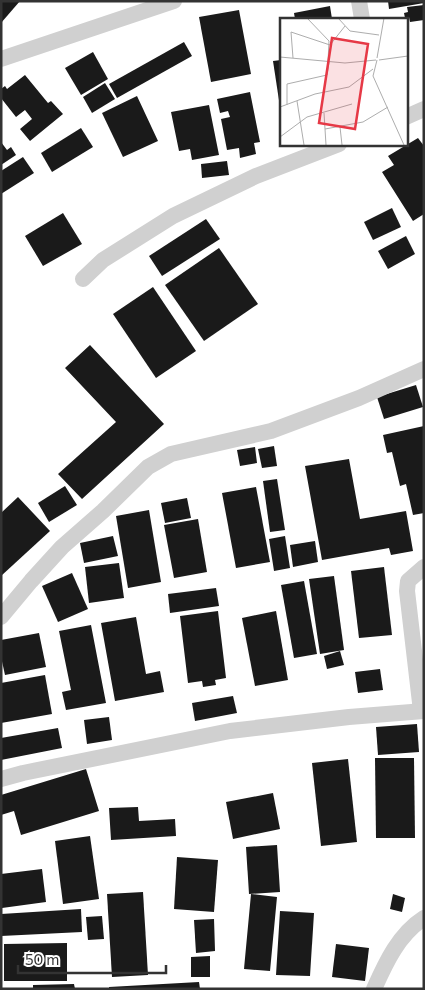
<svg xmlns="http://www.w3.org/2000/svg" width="425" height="990" font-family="Commissioner,sans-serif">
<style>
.building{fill:#1a1a1a}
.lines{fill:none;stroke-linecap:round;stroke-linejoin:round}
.minor{stroke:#d0d0d0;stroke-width:16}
.inset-road{fill:none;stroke:#adadad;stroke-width:1}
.view{fill:#e63946;fill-opacity:0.15;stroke:#e63946;stroke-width:2.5}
.inset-edge{fill:none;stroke:#333;stroke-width:2.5}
</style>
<rect width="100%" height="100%" fill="#fff"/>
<!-- building -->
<g class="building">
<path d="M1,1H20L1,23Z"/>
<path d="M388,1H424V3L389,9Z"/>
<path d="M424,5V20L410,22L409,17L405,18L404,13L408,12L407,7Z"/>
<path d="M330,6L332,19H295L294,13Z"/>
<path d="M239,10L251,74L211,82L199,17Z"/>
<path d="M184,42L192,56L117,98L109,84Z"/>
<path d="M93,52L108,79L81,95L65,68Z"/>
<path d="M281,60V107H280L273,61Z"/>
<path d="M25,75L48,103L51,101L63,114L30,141L20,129L32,119L25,110L16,117L1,98V89L5,86L7,89Z"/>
<path d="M105,83L115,99L92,113L83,97Z"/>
<path d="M250,92L260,142L254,143L256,154L240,158L239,148L227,150L221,119L230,117L228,111L220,113L217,99Z"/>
<path d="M137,96L158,141L123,157L102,113Z"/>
<path d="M209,105L219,155L192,160L190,149L179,151L171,112Z"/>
<path d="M81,128L93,147L52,172L41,153Z"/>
<path d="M418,138L424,146V214L413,221L382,172L394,165L388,156Z"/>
<path d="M1,142L7,150L11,147L16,155L1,165Z"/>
<path d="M23,157L34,173L1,194V171Z"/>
<path d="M227,161L229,175L202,178L201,164Z"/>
<path d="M392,208L401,227L373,240L364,222Z"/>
<path d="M63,213L82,244L43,266L25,236Z"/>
<path d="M206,219L220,239L162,276L149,256Z"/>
<path d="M406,236L415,254L388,269L378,251Z"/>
<path d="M219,248L258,304L204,341L165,285Z"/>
<path d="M153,287L196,351L156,378L113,314Z"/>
<path d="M90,345L164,424L82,499L58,474L116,422L65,368Z"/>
<path d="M416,385L423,407L384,419L377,397Z"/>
<path d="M424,426V513L413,515L406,484L400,486L392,452L387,453L383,435Z"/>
<path d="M274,446L277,466L262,468L258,449Z"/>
<path d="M255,447L257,463L240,466L237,450Z"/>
<path d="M349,459L360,519L406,511L413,551L391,555L389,548L322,560L305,466Z"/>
<path d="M277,479L285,530L270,532L263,481Z"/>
<path d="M65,486L77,505L49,522L38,503Z"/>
<path d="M256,487L270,562L236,568L222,493Z"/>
<path d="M18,497L50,531L1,576V513Z"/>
<path d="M187,498L191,518L165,523L161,503Z"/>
<path d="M149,510L161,582L128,588L116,516Z"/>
<path d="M198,519L207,572L174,578L164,525Z"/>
<path d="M113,536L118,556L84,563L80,543Z"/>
<path d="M285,536L290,568L274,571L269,539Z"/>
<path d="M315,541L318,562L293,567L290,545Z"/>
<path d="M119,563L124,598L89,603L85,567Z"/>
<path d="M384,567L392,635L359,638L351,571Z"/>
<path d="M72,573L88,609L58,622L42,586Z"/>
<path d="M334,576L344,650L320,654L309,579Z"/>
<path d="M304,581L317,654L294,658L281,585Z"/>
<path d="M216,588L219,606L170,613L168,594Z"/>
<path d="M218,611L226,678L215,680L216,685L203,687L202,681L188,683L180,616Z"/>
<path d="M276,611L288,680L255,686L242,618Z"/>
<path d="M136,617L146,674L160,671L164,692L115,701L101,623Z"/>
<path d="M91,625L106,703L66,710L62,692L71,690L59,631Z"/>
<path d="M39,633L46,667L5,675L1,657V640Z"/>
<path d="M340,651L344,665L327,669L324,656Z"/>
<path d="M380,669L383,690L358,693L355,672Z"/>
<path d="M45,675L52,714L1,723V683Z"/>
<path d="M233,696L237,713L195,721L192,703Z"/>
<path d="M109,717L112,740L87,744L84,720Z"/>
<path d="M417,724L419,752L378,755L376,727Z"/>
<path d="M58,728L62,748L1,760V738Z"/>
<path d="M375,758H414L415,838H376Z"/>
<path d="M348,759L357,842L321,846L312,763Z"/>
<path d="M86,769L99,811L21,835L14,811L1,815V795Z"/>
<path d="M273,793L280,829L233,839L226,802Z"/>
<path d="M138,807L139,821L175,819L176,836L111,840L109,808Z"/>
<path d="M90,836L99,899L63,904L55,841Z"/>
<path d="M277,845L280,892L249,894L246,847Z"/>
<path d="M177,857L218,860L214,912L174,909Z"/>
<path d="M42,869L46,902L2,908L1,874Z"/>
<path d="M143,892L148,975L112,977L107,894Z"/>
<path d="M251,894L277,897L270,971L244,969Z"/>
<path d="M393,894L405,898L402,912L390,909Z"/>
<path d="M81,909L82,932L1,936V914Z"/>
<path d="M280,911L314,913L310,976L276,975Z"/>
<path d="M102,916L104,939L88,940L86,917Z"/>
<path d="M214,919L215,951L196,953L194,920Z"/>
<path d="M67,943V981H4V944Z"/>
<path d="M336,944L369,948L365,981L332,977Z"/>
<path d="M210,956V977H191V957Z"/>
<path d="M199,982L200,989H109V987Z"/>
<path d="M74,984L75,989H33V985Z"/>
</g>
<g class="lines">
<!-- minor -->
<g class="minor">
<path d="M359,1L362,19"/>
<path d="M1,59L174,1"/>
<path d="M406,117L424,109"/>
<path d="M83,279L103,260L173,216L256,176L339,144"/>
<path d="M1,617L31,581L62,547L103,511L148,467L171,454L271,431L359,398L424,369"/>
<path d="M421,711L407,591L408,581L424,567"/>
<path d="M1,779L23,773L230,731L349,717L424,711"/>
<path d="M374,989C386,962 399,934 424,918"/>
</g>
</g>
<!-- overview -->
<g transform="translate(280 18)">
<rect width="128" height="128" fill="#fff"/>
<path class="inset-road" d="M27,0L49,23L48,44M58,0L70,13L99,17M50,27L65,8M0,39L65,45L96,42M13,40L11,14L50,27M97,40L104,0M97,42L93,58L124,127M99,42L128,38M17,83L24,127M7,87V66L47,57L49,44M0,89L35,76L69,69L93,51M44,95L46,127M60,109L62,127M45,111L83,104L108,89M0,119L27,99L72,86"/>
<path class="view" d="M52,20L88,26L75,111L39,105Z"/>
<rect width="128" height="128" class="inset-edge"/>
</g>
<!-- border -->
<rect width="425" height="990" fill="none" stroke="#333333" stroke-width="5"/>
<!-- scale -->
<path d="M18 965v8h148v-8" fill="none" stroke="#333333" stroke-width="2.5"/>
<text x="25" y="965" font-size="15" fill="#333333" stroke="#ffffff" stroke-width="4" paint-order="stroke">50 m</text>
</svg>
